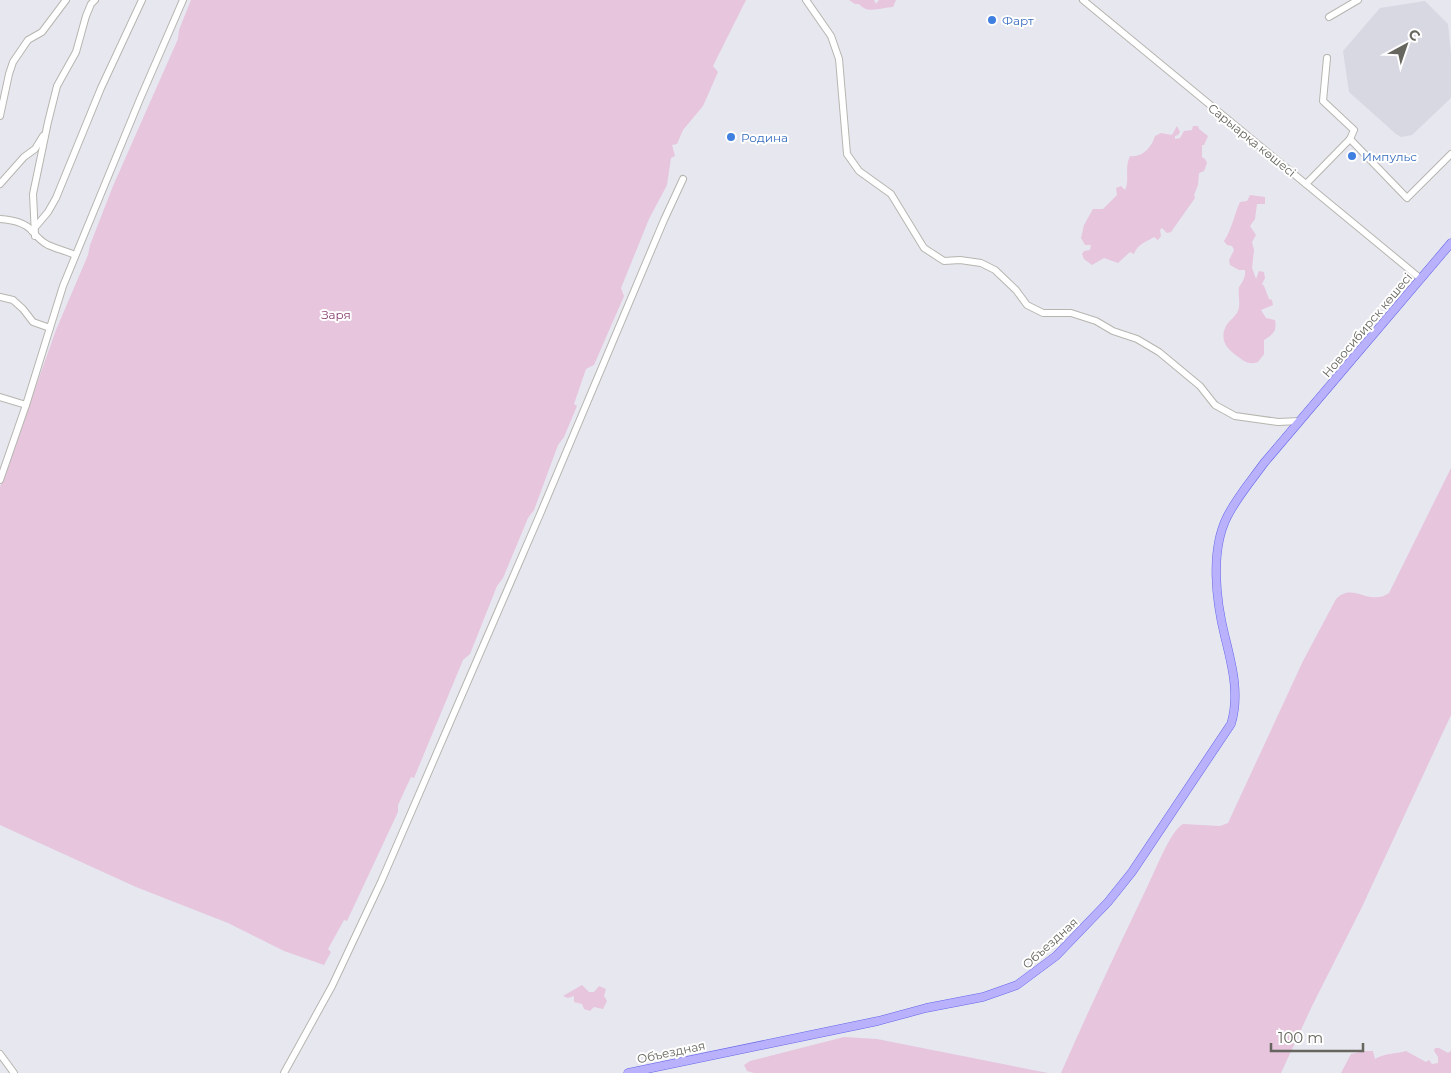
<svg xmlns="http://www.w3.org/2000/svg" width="1451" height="1073" font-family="Montserrat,sans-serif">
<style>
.education{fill:#d8d8e2}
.green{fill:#e6c5dd}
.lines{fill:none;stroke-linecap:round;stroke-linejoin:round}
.minor-casing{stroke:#b6b5af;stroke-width:8}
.major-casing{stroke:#6566ea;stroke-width:9}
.minor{stroke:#fff;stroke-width:6}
.major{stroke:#b9b1fb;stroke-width:8}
.shop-dot{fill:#3f7fe0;stroke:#fff;stroke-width:2}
.labels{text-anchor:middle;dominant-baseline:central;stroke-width:4;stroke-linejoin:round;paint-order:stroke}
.shop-label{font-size:12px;fill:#366cbe;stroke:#fff;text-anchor:start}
.street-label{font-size:12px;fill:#66655e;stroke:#fff}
.park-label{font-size:12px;fill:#883c6f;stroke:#fff}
</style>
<rect width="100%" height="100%" fill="#e7e7f0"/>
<!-- education -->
<path class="education" d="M1425,1L1448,24L1451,54V98L1412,135L1401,137L1396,134L1349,92L1343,51L1380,8Z"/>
<!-- green -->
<g class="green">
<path d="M191,0H746L713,66L718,72L703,106L683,130L677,144L672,145L675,156L671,158L667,185L649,219L621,288L624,296L594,365L586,369L574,404L577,406L564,437L558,445L534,510L528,518L503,578L497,586L470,654L463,660L414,778L411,777L398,805V812L347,921L344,920L328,949L331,952L324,965L284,951L228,923L136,887L0,825V487L56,330L88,255L90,245L113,186L178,39L179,30Z"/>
<path d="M849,0H874L876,4L879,0H896L893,7C881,7 868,15 859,4H855Z"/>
<path d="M1177,126L1180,132L1178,135L1175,136V139L1180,138L1184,131L1192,130L1193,126H1198L1199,129L1208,136L1204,145H1202V157L1205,159L1207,163L1204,171L1199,173L1198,185L1194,195L1195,198L1171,232L1167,233L1162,228L1160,230L1161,236L1158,240L1154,237C1148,241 1137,244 1134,254L1130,252L1118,263L1104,258L1092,265L1084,259L1082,254L1084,251L1090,250L1091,245H1085L1081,238L1084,225L1093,209H1103L1117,195L1116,188L1121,186L1125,190C1130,180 1124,169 1130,156C1142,158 1152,147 1155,136L1161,133L1172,135Z"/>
<path d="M1250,195L1265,197V204H1257L1255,219L1250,226L1256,235L1252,242L1254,250L1252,268L1256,279L1259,271L1264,272L1265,278L1262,284L1264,286L1269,299L1272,300L1273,305L1261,310L1266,318L1275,320C1277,332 1273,334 1264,340V354L1258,362C1249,365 1245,362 1237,356C1227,349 1219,340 1226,326C1230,319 1238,316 1239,307C1240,301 1238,293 1239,287C1243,282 1246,276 1245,270H1239L1230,265L1229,260L1234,250L1232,246L1227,245L1224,241C1232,229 1234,215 1240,202L1247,201Z"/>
<path d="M1451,468V715L1361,909L1312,1006L1281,1073H1061C1089,1009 1119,946 1149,883C1156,869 1171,830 1183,824L1220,826L1228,823L1303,661L1336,599C1353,581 1369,607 1389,593Z"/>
<path d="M582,985L589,992H594L599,986L606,989L604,996L607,1001L603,1009L594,1007L590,1011L584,1009L582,1004L574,1002V996L568,998L563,996Z"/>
<path d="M844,1037L877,1039L1048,1073H754L747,1071L744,1065L750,1061Z"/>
<path d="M1435,1048H1439L1448,1053L1451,1051V1073H1341L1351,1054L1364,1051H1373L1375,1059C1385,1053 1395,1054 1406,1051L1426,1062L1429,1060L1432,1064L1438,1063V1057L1434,1051Z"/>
</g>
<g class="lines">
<!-- minor casing -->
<g class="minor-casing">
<g id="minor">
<path d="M806,0L831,36L839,59L847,154L859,171L891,194L924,248L944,261L960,260L981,263L995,270L1016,290L1027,305L1043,313H1071L1096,321L1113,331L1137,339L1159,352L1200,386L1215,405L1235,416L1278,422L1300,421"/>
<path d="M1083,0L1421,279"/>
<path d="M1329,17L1358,0"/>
<path d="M1327,58L1323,101L1354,130L1350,139L1407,198L1451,154"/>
<path d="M0,116L9,74L13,62L28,40L42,32L66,0"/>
<path d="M0,184L24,157L35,149L43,136"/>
<path d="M1306,184L1350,139"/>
<path d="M0,219C12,220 25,222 33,232C38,238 42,242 48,245C57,249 66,251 75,255"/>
<path d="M32,231L48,212L56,198L101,88L142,0"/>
<path d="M35,236L33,194L48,122L57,86L76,52L86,16L91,4L95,0"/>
<path d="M0,297L13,300L23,309L33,322L50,328"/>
<path d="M0,397L26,405"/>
<path d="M0,480L26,405L63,286L140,99L183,0"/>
<path d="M0,1054L14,1073"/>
<path d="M284,1073L332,986L381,882L541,512L664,220L683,179"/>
</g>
</g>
<!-- major casing -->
<g class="major-casing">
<path id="major" d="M628,1073L878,1021L926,1008L983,997L1017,985L1056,956L1108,902L1132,872L1231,724C1240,695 1232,665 1225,637C1216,601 1210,551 1227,517C1237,497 1251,481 1264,463L1451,243"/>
</g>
<!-- minor -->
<use href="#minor" class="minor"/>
<!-- major -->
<use href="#major" class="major"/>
</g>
<!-- markers -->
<g class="shop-dot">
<circle cx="992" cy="20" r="5"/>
<circle cx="731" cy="137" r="5"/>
<circle cx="1352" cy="156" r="5"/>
</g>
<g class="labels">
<!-- shop labels -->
<g class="shop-label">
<text x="1002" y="20">Фарт</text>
<text x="741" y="137">Родина</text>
<text x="1362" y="156">Импульс</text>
</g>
<!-- street labels -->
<g class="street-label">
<text transform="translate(1252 140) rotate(39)">Сарыарқа көшесі</text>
<text transform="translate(1367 325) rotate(-50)">Новосибирск көшесі</text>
<text transform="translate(1050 943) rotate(-42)">Объездная</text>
<text transform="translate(671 1052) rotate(-12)">Объездная</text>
</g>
<!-- park labels -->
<g class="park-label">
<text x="336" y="314">Заря</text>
</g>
</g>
<!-- north arrow -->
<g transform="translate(1406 45) rotate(40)" stroke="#ffffff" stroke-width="4" paint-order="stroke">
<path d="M0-4L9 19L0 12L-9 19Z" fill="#66655e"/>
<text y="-8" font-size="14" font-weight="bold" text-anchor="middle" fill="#66655e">С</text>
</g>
<!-- scale -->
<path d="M1271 1043v8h92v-8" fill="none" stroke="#66655e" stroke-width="2.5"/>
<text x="1278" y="1043" font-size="15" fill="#66655e" stroke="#ffffff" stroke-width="4" paint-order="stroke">100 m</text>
</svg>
